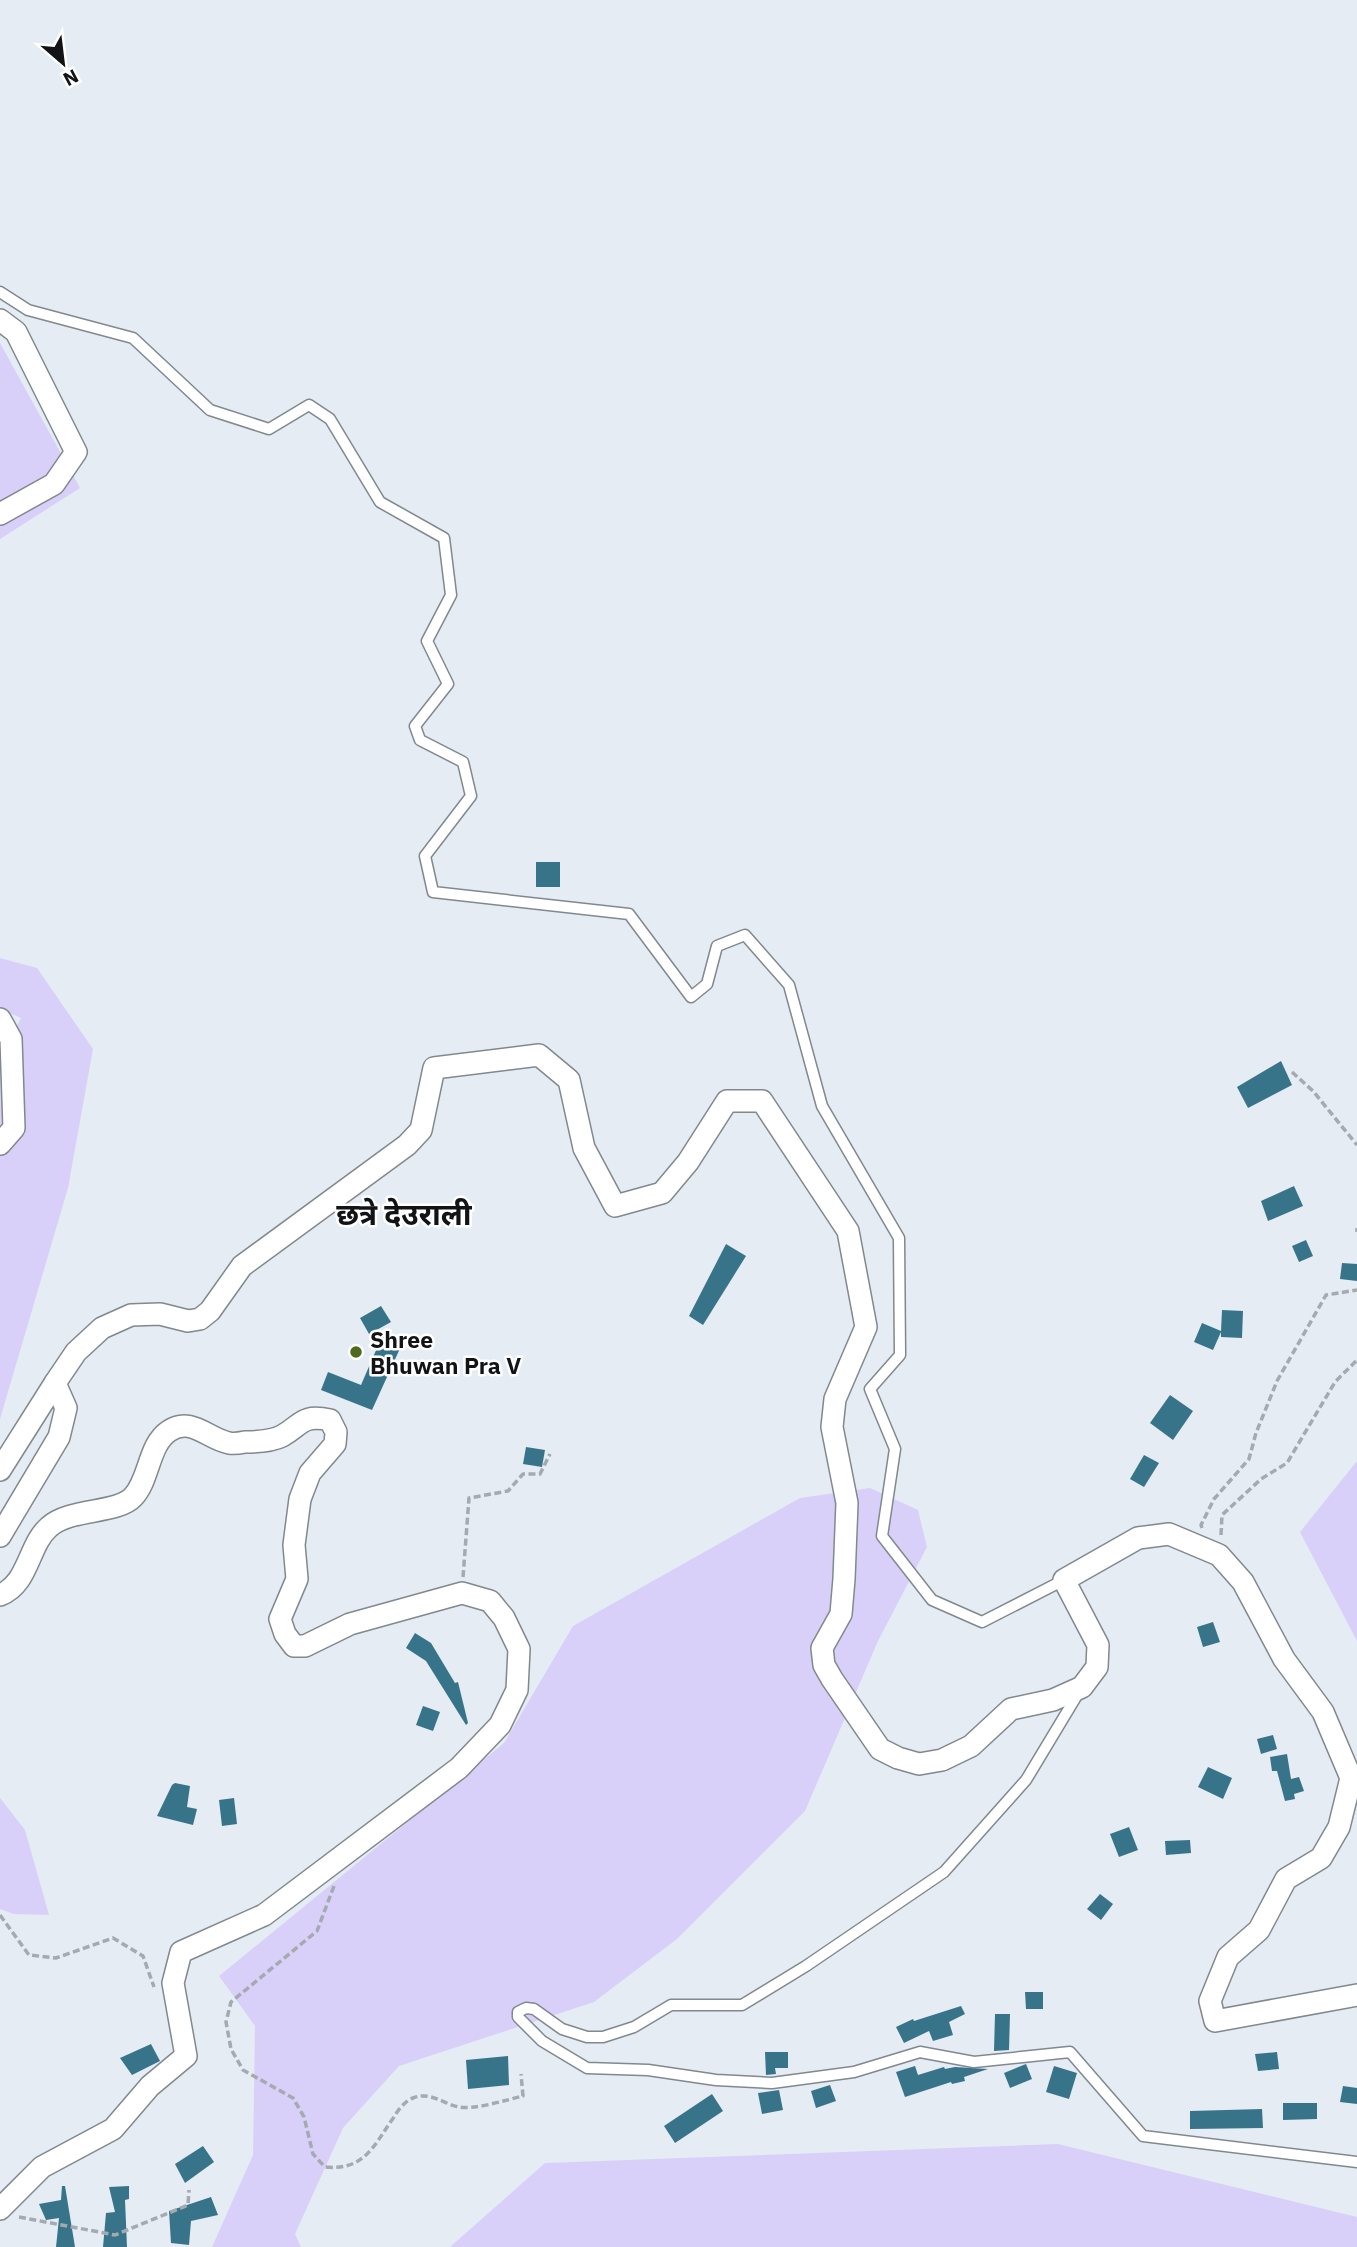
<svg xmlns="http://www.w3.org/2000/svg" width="1357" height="2247" font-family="'IBM Plex Sans','Noto Sans Devanagari',sans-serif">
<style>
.green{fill:#d9d0fa}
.building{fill:#387489}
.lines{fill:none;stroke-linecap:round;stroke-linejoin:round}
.lane-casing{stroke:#81888e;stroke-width:13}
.street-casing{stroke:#81888e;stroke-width:24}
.path{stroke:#a4aaaf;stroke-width:3.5;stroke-dasharray:7 3.5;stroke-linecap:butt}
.lane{stroke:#fff;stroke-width:10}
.street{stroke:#fff;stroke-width:21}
.poi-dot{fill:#4d691d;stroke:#fff;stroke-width:2.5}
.labels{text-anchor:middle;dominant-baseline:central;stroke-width:5;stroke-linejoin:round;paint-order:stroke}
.poi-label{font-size:23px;font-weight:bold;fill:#111316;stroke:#fff;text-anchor:start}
.district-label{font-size:30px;font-weight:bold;fill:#111316;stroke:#fff}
</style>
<rect width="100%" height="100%" fill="#e5ecf3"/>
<!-- green -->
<g class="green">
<path d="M0,343L80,488L0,539Z"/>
<path d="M0,958L37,968L93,1049L68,1188L0,1419V1059L21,1018L0,1009Z"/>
<path d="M1357,1461V1641L1300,1532Z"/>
<path d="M870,1488L918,1510L927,1547L878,1641L805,1811L677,1939L594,2002L399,2066L343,2128L295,2234L301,2247H212L253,2155L255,2026L219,1976L504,1743L573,1626L800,1498Z"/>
<path d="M0,1798L25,1830L49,1915L14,1914L0,1909Z"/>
<path d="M1058,2144L1357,2217V2247H450L545,2163Z"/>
</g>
<!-- building -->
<g class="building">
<rect x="536" y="862" width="24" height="25"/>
<path d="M1281,1061L1292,1085L1248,1108L1237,1087Z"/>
<path d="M1294,1186L1303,1206L1268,1221L1261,1201Z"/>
<path d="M1306,1240L1313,1256L1299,1262L1292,1246Z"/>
<path d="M726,1244L746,1256L703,1325L689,1316Z"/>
<path d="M1342,1263L1357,1264V1281L1340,1279Z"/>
<path d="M381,1306L391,1322L373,1332L402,1344L372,1410L321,1390L328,1372L361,1385L377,1348L360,1318Z"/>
<path d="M1222,1310L1243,1311L1242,1338L1221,1337V1332L1213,1350L1194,1342L1202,1323L1221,1331Z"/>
<path d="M1170,1395L1193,1411L1173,1440L1150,1423Z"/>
<path d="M526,1447L545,1450L542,1467L523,1464Z"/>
<path d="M1144,1455L1159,1463L1144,1487L1130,1479Z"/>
<path d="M1213,1622L1220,1642L1203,1647L1197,1627Z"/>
<path d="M415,1633L431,1643L455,1683L458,1682L468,1723L466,1725L426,1661L406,1648Z"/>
<path d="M423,1706L440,1712L433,1731L416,1725Z"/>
<path d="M1273,1735L1277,1749L1261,1754L1257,1739Z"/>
<path d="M1287,1754L1291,1779L1299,1777L1304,1791L1294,1794L1295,1799L1285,1801L1277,1771H1272L1270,1757Z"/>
<path d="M1208,1767L1232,1778L1223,1799L1198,1787Z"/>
<path d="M175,1783L190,1786L187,1807L197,1809L193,1825L157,1816L172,1785Z"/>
<path d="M234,1798L237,1824L222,1826L219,1800Z"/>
<path d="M1129,1827L1138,1850L1119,1857L1110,1834Z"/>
<path d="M1190,1840L1191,1853L1166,1855L1165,1841Z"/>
<path d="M1100,1894L1113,1904L1101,1920L1087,1909Z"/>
<path d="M1025,1992H1043V2009H1026Z"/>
<path d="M961,2006L965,2014L949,2022L953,2035L933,2041L929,2031L904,2043L896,2027L913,2019L914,2021Z"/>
<path d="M995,2014H1010L1009,2050L994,2051Z"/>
<path d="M151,2044L160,2061L132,2075L120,2058Z"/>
<path d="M765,2052H788V2068H775L776,2074L766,2075Z"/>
<path d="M1277,2052L1279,2069L1258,2071L1255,2054Z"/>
<path d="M508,2056L509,2085L468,2089L466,2060Z"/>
<path d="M1026,2064L1032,2079L1010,2088L1004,2073Z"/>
<path d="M915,2066L918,2075L944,2067L945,2069L955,2067L988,2069L964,2077L965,2081L952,2084L951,2082L905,2097L896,2072Z"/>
<path d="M1054,2066L1077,2073L1069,2099L1046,2092Z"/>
<path d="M830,2085L836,2101L816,2108L811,2091Z"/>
<path d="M1343,2086L1357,2088V2104L1340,2102Z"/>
<path d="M779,2090L783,2110L762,2114L758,2093Z"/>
<path d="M712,2094L723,2111L675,2143L664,2126Z"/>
<path d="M1283,2103H1317V2119L1283,2120Z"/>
<path d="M1262,2109L1263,2128L1190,2129V2111Z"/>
<path d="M203,2146L214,2162L185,2183L175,2164Z"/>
<path d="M62,2186H65L75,2247H56L59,2218L46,2220L39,2204L61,2200Z"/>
<path d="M129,2186V2199L125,2200L127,2247H103L106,2213L115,2212L109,2187Z"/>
<path d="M211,2197L218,2215L191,2221L189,2245L171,2243L169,2211Z"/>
</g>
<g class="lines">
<!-- lane casing -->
<g class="lane-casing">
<g id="lane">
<path d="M0,292L28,310L133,338L210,410L269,429L309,405L330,419L380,502L444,538L451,595L427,641L448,684L415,726L420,740L463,762L471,796L425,856L433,892L629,914L691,997L707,984L717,946L745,935L789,985L822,1106L899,1238L900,1355L870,1389L895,1449L882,1536L932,1600L982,1622L1064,1580"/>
<path d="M1079,1692L1026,1780L944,1872L806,1966L742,2005H671L634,2027L603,2037H587L562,2029L534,2009L526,2008L518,2012V2017L542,2041L587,2068L648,2070L716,2080L772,2083L854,2072L920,2052L974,2062L1070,2052L1143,2136L1357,2162"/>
</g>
</g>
<!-- street casing -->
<g class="street-casing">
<g id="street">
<path d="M0,320L16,332L76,452L54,484L0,514"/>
<path d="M0,1019L11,1039L14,1128L0,1144"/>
<path d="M0,1470L55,1383"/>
<path d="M0,1536L59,1437L66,1408L55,1383L76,1352L102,1328L131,1315L160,1314L188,1321L200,1319L210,1311L242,1266L407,1145L421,1130L434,1068L539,1055L569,1080L584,1148L615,1206L662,1193L688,1162L727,1101H762L848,1231L866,1327L835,1399L832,1427L847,1503L844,1579L841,1614L822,1648L824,1665L832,1679L880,1749L898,1758L919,1764L942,1760L971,1746L1011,1709L1053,1700L1082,1687L1097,1667L1098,1645L1064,1580L1138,1538L1169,1534L1219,1555L1243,1582L1284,1659L1323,1712L1351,1778L1339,1827L1321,1858L1286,1879L1259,1930L1228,1957L1210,2001L1215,2021L1357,1995"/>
<path d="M0,1595C29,1584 28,1545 49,1527C70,1508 117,1514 133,1497C150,1479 148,1445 169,1431C191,1416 208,1439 229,1443C234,1444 240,1443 245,1442C255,1442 272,1441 282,1436C302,1425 301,1414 330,1420L336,1432L335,1444L310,1473L300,1499L294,1545L297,1579L280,1619L285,1634L294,1646H305L350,1624L462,1593L490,1601L504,1618L519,1649L517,1690L500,1725L459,1768L264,1915L181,1952L173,1983L186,2056L150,2086L113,2129L42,2167L0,2209"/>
</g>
</g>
<!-- path -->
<g class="path">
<path d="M1292,1072L1313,1091L1357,1145"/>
<path d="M1357,1228V1232"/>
<path d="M1202,1528L1201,1525L1214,1499L1249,1459L1256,1433L1277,1381L1326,1295L1357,1290"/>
<path d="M1221,1535L1222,1515L1261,1479L1287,1463L1335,1382L1357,1360"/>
<path d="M463,1577L469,1498L508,1491L523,1474H540L550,1454"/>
<path d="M334,1886L317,1931L231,2002L226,2022L231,2049L243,2070L293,2098L304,2117L313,2154L325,2167C365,2171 374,2145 394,2117C398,2110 405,2101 413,2098C431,2091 443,2104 459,2107C475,2110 506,2100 523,2096L521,2074"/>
<path d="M0,1915L29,1955L56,1958L113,1938L143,1956L154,1987"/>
<path d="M19,2217L115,2235L188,2205L189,2190"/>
</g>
<!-- lane -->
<use href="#lane" class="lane"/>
<!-- street -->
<use href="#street" class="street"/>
</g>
<!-- markers -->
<circle class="poi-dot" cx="356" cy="1352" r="7"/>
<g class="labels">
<!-- poi labels -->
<g class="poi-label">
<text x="370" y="1339">Shree<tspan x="370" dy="26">Bhuwan Pra V</tspan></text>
</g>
<!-- district labels -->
<g class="district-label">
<text x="404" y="1213">छत्रे देउराली</text>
</g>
</g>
<!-- north arrow -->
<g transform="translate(63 63) rotate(152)" stroke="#ffffff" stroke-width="5" paint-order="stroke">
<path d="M0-5L12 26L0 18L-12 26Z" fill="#111316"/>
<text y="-10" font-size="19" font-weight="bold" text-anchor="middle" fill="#111316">N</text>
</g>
</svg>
